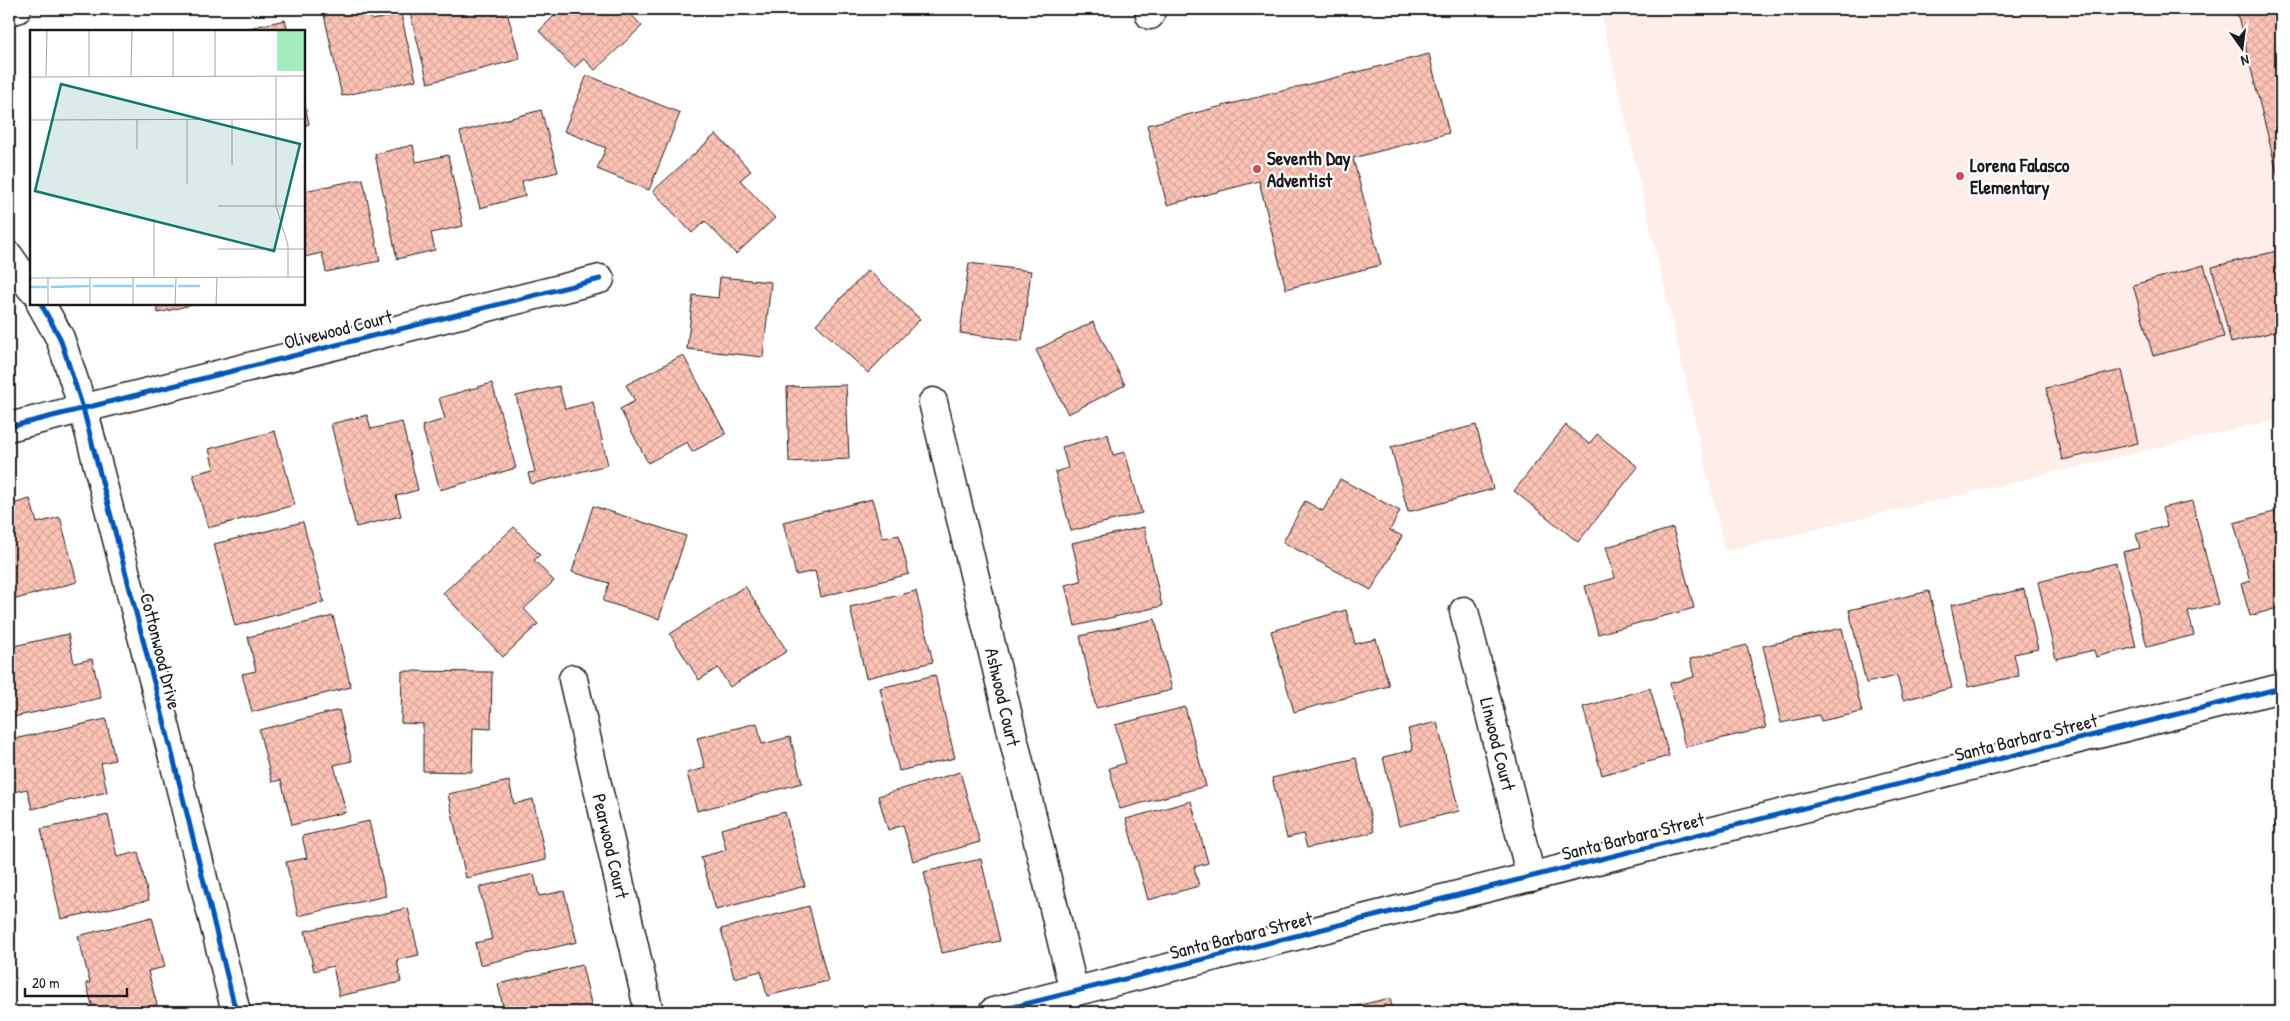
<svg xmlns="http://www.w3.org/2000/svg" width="2290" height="1021" font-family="'Patrick Hand',sans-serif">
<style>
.built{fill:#feede9}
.building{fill:url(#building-cross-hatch);stroke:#1c1c1c}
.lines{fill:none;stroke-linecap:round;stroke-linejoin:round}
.minor-casing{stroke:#1c1c1c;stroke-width:31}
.minor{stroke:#fff;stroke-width:28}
.cycleway-casing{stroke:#fff;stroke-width:8}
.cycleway{stroke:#0057b8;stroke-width:5}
.poi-dot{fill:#d1495b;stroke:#fff;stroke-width:2}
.labels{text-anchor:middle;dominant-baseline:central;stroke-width:4.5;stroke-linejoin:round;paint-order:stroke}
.poi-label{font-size:19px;font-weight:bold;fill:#1c1c1c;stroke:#fff;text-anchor:start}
.street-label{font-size:19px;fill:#1c1c1c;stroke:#fff}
.inset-river{fill:none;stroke:#90d0f2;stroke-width:2.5}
.inset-road{fill:none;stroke:#a4a4a4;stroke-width:1}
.view{fill:#0f766e;fill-opacity:0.15;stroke:#0f766e;stroke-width:2.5}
.inset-edge{fill:none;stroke:#1c1c1c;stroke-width:2.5}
</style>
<defs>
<pattern id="building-cross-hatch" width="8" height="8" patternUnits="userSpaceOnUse" patternTransform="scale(1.25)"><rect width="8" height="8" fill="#fdc3b6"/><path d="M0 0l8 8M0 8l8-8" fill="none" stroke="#d8a79c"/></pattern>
</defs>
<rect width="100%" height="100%" fill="#fff"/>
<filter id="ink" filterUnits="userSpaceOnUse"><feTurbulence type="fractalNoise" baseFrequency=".02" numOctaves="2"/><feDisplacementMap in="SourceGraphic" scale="10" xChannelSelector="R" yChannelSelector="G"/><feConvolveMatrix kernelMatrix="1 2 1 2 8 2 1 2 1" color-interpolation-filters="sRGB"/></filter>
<g filter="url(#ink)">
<!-- built -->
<path class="built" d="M1600,9H2281V418L1725,551Z"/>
<!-- building -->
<g class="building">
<path d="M327,9H370L372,20L401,14L416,80L342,96L323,10Z"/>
<path d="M409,9H506L520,59L428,83Z"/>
<path d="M549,9H626L642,26L595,70L584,59L574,68L539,31L555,15Z"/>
<path d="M2236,9H2281V183L2280,184Z"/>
<path d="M285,20L288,31H245V29Z"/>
<path d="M1429,54L1449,133L1353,158L1381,265L1286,289L1259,181L1167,205L1147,125Z"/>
<path d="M587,75L680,113L649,190L597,169L606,148L564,131Z"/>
<path d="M304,101L309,124L304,126Z"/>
<path d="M541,110L558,172L522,181L525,196L480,208L460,132Z"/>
<path d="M716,134L751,171L740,180L775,218L736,254L705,221L692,233L653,191Z"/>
<path d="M413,145L416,162L448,155L463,226L431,233L435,250L397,259L375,154Z"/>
<path d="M363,179L380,261L326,272L322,253L304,257V191Z"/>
<path d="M2281,250V330L2231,343L2212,267Z"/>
<path d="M969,263L1031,271L1022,341L960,333Z"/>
<path d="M2204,265L2224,337L2153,356L2133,285Z"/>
<path d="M868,270L920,319L868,373L816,324Z"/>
<path d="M720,277L771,282L763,357L687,349L693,295L718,298Z"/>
<path d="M156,304H195L158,313Z"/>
<path d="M1093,322L1125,385L1068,414L1036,350Z"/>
<path d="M683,355L726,434L692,452L687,442L648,463L620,409L635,401L626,385Z"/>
<path d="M2122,370L2138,443L2062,460L2046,388Z"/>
<path d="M492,383L516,468L440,490L422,426L445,419L439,398Z"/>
<path d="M846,385L849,459L789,462L787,387Z"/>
<path d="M559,386L565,409L593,402L608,465L531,484L528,473L535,472L516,396Z"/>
<path d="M367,415L371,429L402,422L418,490L396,496L401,516L356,527L331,424Z"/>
<path d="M1476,425L1493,489L1408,512L1391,447Z"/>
<path d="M1566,425L1589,444L1597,434L1638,467L1578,542L1514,491Z"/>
<path d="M275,431L295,505L208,528L193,474L214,469L209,449Z"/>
<path d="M1108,434L1113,455L1125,452L1142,513L1071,531L1055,472L1068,468L1062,447Z"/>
<path d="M1340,479L1400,511L1390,530L1402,536L1371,590L1283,542L1305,501L1323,511Z"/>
<path d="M30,499L37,523L60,517L77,582L9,601V505Z"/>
<path d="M872,499L883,538L899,535L909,574L821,597L815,571L796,575L783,522Z"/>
<path d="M2192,501L2218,604L2188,611L2194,635L2147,647L2123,552L2140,548L2136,534L2167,526L2162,508Z"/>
<path d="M593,506L686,536L659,619L603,601L609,583L572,572Z"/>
<path d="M2281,510V607L2250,616L2241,584L2250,581L2234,523Z"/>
<path d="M303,522L324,602L235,626L214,544Z"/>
<path d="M514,527L540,555L534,560L554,581L524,609L538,624L503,657L443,593Z"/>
<path d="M1144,527L1162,606L1075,626L1065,585L1081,581L1072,543Z"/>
<path d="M1673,528L1694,608L1598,634L1585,586L1615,578L1606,547Z"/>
<path d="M2116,563L2136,647L2096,657L2094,650L2056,659L2038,582Z"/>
<path d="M745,586L787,651L730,687L718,668L699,680L670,634Z"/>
<path d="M2024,589L2038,649L2014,654L2019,676L1968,687L1951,605Z"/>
<path d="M916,591L933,662L866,678L850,607Z"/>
<path d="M1929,591L1952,688L1903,700L1897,676L1866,683L1849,610Z"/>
<path d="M1346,610L1355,644L1376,639L1389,686L1294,712L1271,631Z"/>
<path d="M333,616L351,687L252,712L242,674L256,671L248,637Z"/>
<path d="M1155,619L1172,690L1096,708L1080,636Z"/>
<path d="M1842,628L1862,712L1821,721L1819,715L1781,723L1763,646Z"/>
<path d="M68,634L74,663L92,659L101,698L9,718V647Z"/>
<path d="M1747,645L1766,728L1685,747L1670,683L1694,677L1690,659Z"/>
<path d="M402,671L492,672L491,729L473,728L472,772L423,771V724L401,723Z"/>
<path d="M935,675L955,758L899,771L880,688Z"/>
<path d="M1650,688L1669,756L1602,775L1583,707Z"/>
<path d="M1185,707L1206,786L1120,809L1109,768L1126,763L1115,725Z"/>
<path d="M339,710L352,761L334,765L346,812L292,825L281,780L272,782L259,730Z"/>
<path d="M106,719L115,760L101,763L107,792L32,809L27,789L9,793V740Z"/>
<path d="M1437,722L1459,811L1399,826L1383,757L1413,750L1408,729Z"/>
<path d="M757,723L762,744L790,737L802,783L697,811L687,773L705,768L697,738Z"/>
<path d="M1356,758L1374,832L1307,848L1303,834L1287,838L1272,778Z"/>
<path d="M960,772L980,842L913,861L903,825L888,830L878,796Z"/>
<path d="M509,781L514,804L533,799L546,860L466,878L448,794Z"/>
<path d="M1191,801L1208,863L1194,867L1199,886L1148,900L1126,819Z"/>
<path d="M785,812L805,886L716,910L701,857L726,850L721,829Z"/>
<path d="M108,815L117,857L138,852L149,900L61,919L41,829Z"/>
<path d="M369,821L386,896L298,916L286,862L307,858L302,836Z"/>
<path d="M981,859L1000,941L942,953L924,872Z"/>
<path d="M534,874L539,896L564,891L577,942L480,965L475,943L492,939L479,887Z"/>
<path d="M809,906L828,981L767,996L761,971L734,978L721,929Z"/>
<path d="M408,908L419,955L397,960L401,982L339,996L333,966L314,971L305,931Z"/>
<path d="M152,917L165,967L148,971L157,1005L129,1012H94L86,983H90L78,936Z"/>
<path d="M582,965L593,1012H504L498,984Z"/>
<path d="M1390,998L1393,1012H1330Z"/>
</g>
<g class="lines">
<!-- minor casing -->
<g class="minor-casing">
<g id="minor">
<path d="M1149,9L1150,15"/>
<path d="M9,11L17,9"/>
<path d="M9,256L31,288"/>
<path d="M41,304L60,338L83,408L165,725L236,1012"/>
<path d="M933,402L1074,992"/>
<path d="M9,427L600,279"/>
<path d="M1464,611L1531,877"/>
<path d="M573,679L649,1012"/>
<path d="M993,1012L2281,688"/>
</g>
</g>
<!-- minor -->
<use href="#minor" class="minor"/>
<!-- cycleway casing -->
<g class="cycleway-casing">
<g id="cycleway">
<path d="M41,304L60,338L83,408L165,725L236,1012"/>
<path d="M9,427L600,279"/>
<path d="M993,1012L2281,688"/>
</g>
</g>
<!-- cycleway -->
<use href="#cycleway" class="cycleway"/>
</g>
</g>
<!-- markers -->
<g class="poi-dot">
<circle cx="1257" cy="169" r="5"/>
<circle cx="1960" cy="176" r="5"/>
</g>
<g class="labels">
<!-- poi labels -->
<g class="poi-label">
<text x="1267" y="158">Seventh Day<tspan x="1267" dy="22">Adventist</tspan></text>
<text x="1970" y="165">Lorena Falasco<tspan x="1970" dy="22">Elementary</tspan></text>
</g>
<!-- street labels -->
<g class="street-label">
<text transform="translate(338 329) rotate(-14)">Olivewood Court</text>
<text transform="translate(161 651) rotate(76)">Cottonwood Drive</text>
<text transform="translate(1003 697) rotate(77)">Ashwood Court</text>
<text transform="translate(2026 737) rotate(-14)">Santa Barbara Street</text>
<text transform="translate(1498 744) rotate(76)">Linwood Court</text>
<text transform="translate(1633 836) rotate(-14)">Santa Barbara Street</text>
<text transform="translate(611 846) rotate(77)">Pearwood Court</text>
<text transform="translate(1241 935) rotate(-14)">Santa Barbara Street</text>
</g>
</g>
<!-- overview -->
<g transform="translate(30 30)">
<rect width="275" height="275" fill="#fff"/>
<path d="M247,0H275V41H247Z" fill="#a3edbc"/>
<path class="inset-river" d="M63,256H102M106,256H144M148,256H170M0,257H17M21,257L59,256"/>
<path class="inset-road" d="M16,46L17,0M59,46V0M101,46L102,0M143,46V0M185,46V0M246,46V176L258,215V247M0,47L275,46M107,89V119M0,90L275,89M202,135V89M157,154V89M188,176H275M124,189V248M188,219H275M0,248L275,247M18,275V248M60,275V248M103,275V248M145,275L146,248M186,275L187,248"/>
<path class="view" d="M31,54L270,114L244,221L5,161Z"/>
<rect width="275" height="275" class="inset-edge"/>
</g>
<!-- margin -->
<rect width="2290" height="1021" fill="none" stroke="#fff" stroke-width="30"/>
<rect x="15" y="15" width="2260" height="991" fill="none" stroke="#1c1c1c" stroke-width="2" filter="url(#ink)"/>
<!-- north arrow -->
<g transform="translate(2242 48) rotate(166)" stroke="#ffffff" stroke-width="4" paint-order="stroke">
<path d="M0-4L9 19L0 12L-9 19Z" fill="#1c1c1c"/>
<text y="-8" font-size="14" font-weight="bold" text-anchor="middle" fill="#1c1c1c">N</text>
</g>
<!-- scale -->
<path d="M25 988v8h102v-8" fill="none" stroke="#1c1c1c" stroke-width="2.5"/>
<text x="32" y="988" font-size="15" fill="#1c1c1c" stroke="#ffffff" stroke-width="4" paint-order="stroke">20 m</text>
</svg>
